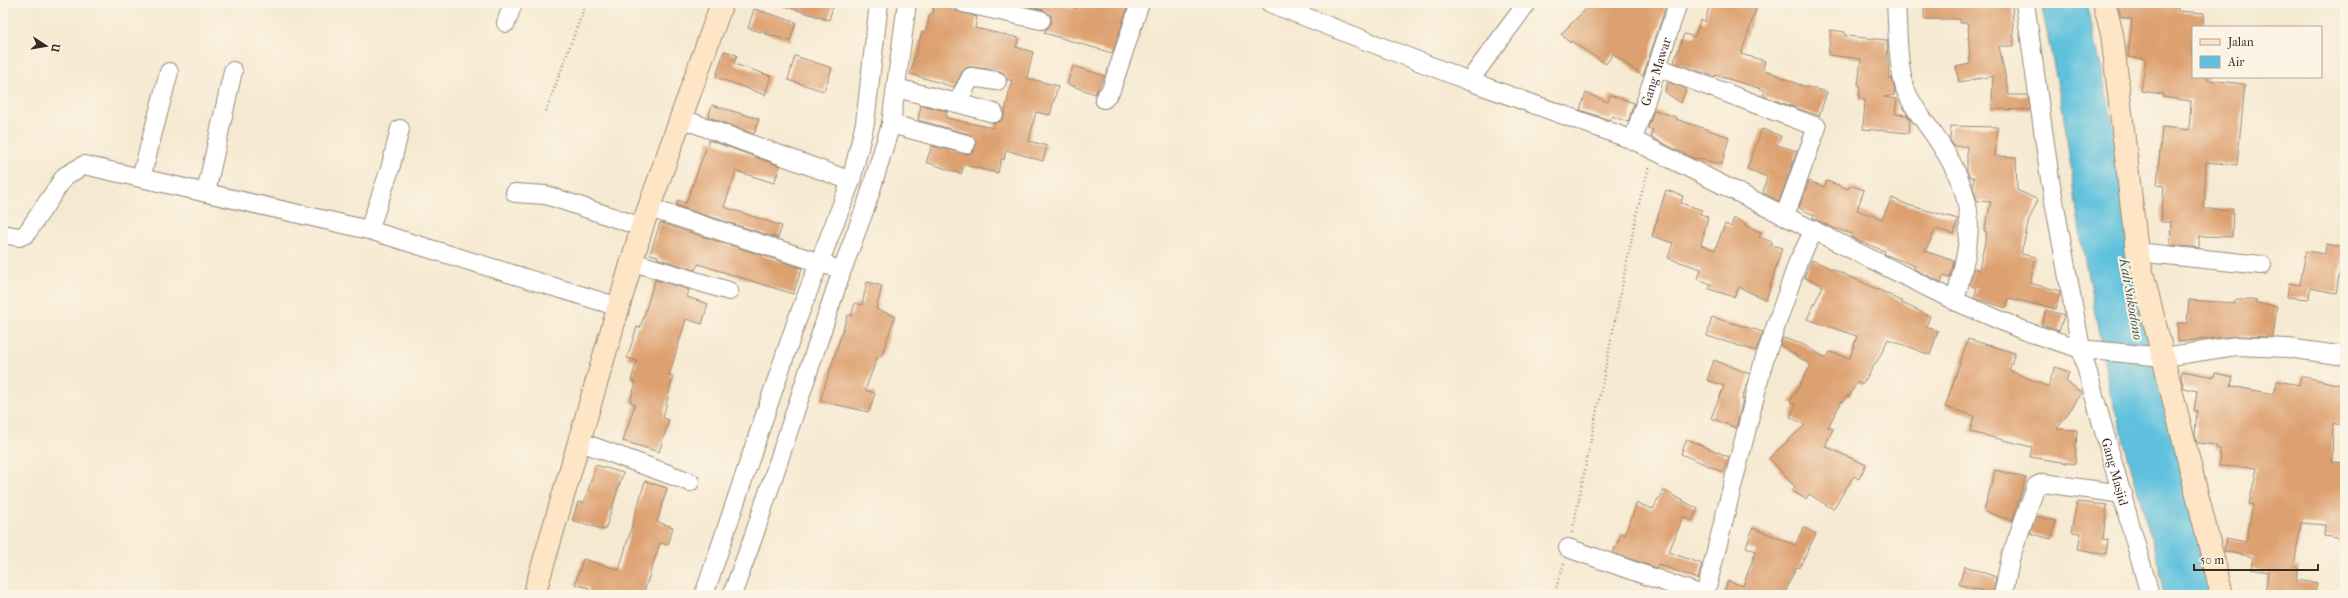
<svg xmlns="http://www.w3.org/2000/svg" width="2348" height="598" font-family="'IM FELL French Canon',serif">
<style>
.water{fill:#5fc1dd;stroke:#4d767e}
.building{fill:#dda070}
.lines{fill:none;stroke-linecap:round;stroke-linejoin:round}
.street-casing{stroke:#988a78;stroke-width:20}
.secondary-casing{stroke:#988a78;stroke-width:24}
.path{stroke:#988a78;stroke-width:2.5;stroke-dasharray:1 3;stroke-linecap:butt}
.street{stroke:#fff;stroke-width:18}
.secondary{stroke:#fee5c5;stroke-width:22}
.labels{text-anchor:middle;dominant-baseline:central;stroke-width:4;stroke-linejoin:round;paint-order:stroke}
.street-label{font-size:13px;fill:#3b2a1e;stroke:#fcf5e5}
.water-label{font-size:14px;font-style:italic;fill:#465757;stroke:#fcf5e5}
</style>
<rect width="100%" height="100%" fill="#fcf5e5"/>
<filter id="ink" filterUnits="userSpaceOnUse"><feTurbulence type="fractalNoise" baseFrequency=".025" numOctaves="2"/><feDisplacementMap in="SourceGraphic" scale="8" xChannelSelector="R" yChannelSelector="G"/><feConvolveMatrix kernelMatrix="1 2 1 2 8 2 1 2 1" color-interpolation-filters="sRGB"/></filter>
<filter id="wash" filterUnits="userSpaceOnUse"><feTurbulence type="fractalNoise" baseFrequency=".012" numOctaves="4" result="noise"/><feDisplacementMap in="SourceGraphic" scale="16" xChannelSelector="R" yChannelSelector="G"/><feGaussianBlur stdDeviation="0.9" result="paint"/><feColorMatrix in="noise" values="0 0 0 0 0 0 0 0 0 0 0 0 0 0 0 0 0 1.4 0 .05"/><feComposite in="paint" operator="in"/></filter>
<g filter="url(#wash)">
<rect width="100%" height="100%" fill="#f6e9d1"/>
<!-- water -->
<path class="water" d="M2041,3H2087L2214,595H2164L2155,552L2110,392L2081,239L2063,111Z"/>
<g id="blocks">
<!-- building -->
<g class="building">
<path d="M784,3H834L829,20L784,6Z"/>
<path d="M934,3H953L956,11L977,17L975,28L1019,38L1016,47L1033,52L1027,78L1058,86L1050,115L1036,112L1029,141L1047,146L1043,161L1006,150L1004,160L1001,159L998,173L964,165L961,174L926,162L932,146L968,154L974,151L976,142L969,134L918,120L921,105L947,111L946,118L993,128L995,123L1001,121L1004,116L1012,80H1007L1004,73L999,71L973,67H967L962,72L954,87L910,74L922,32H926L930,14H933Z"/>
<path d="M1030,3H1056L1076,9L1078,3L1129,4L1112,53L1044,33L1051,23V16L1044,10L1029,7Z"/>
<path d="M1592,3H1667L1643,76L1613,54L1606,64L1571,41L1570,43L1561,34Z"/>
<path d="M1710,3H1758L1741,54L1765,61L1763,69L1800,85L1827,92L1819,116L1763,96L1765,90L1715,75V77L1674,62L1684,34L1695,37L1700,20L1705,22Z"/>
<path d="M1924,3H2012L2014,46H1999L2009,95H2028L2030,110L1992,109L1993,76L1959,82L1956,67L1970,64L1968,23H1960V19H1924Z"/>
<path d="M2140,3H2179L2177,11L2204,13L2203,27H2193V77H2208L2207,80L2245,84L2237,165L2206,162L2204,209H2233L2232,237L2199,236V248L2170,245L2171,222H2161L2164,186L2157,185L2162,127L2189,130L2191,101L2163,97V94L2141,91L2146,59L2128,57L2132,19L2121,17L2119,10V4L2139,6Z"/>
<path d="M754,9L796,22L790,41L748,28Z"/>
<path d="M1831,30L1845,32V36L1887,40L1889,78H1892L1895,90L1894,95L1884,97L1897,99L1895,114L1907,115L1910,120L1909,133L1863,129L1865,100L1859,99L1860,85H1858L1861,59L1828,55Z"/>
<path d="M724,51L737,55L734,64L771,76L765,95L716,77Z"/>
<path d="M795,56L832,68L824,91L788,80Z"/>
<path d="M1073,66L1105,76L1095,94L1067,84Z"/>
<path d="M1668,82L1686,89L1681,103L1665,92Z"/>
<path d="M1586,93L1608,102L1610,95L1634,103L1628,122L1612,116L1610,120L1580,110Z"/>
<path d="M712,105L759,119L754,134L708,117Z"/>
<path d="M1654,110L1676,117V119L1729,137L1722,164L1693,158L1651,137L1653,130L1648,128Z"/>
<path d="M1951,126L1998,127L1995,156L2016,157L2017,190L2038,200L2029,220L2021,254L2036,257L2030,283L2060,291L2056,309L2009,298L2006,308L1974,298L1977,288L1970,285L1974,268L1979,270L1987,232L1984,231L1991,202L1977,201L1973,187L1974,177H1970L1967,171V146H1954L1950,140Z"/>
<path d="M1762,129L1781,136L1777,145L1797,151L1779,201L1763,193L1767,177L1747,169Z"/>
<path d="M709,140L780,166L774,183L736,171L724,207L782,226L778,238L676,206L678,200L686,203Z"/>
<path d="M1809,181L1824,187L1827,181L1848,189L1850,185L1864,190L1857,210L1882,219L1892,198L1908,205L1958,219L1954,234L1936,229L1925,251L1954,261L1950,278L1943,276L1941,282L1914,269L1915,266L1884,254L1885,251L1859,241L1851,237L1852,234L1831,227L1813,218L1814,215L1799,208Z"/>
<path d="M1666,190L1683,196L1681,203L1702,210L1700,214L1708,217L1701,245L1715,250L1725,224L1731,227L1734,218L1746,224L1745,226L1761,232L1759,237L1772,242L1771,245L1782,248L1766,300L1739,287L1734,297L1709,289L1711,284L1698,279L1701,269L1668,258L1673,243L1652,236Z"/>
<path d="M660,223L802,268L793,294L698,264L695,270L657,258L658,256L650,254Z"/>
<path d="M2326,244L2344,247L2336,293L2310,288L2309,299L2287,297L2289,283L2300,285L2306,251L2325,254Z"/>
<path d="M1812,260L1884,292L1903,302L1902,303L1930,316L1926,327L1938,331L1930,355L1888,339L1880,356L1862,385L1857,382L1849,397L1848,395L1843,402L1842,401L1828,427L1833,429L1825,446L1866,465L1859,479L1854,476L1833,509L1809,494L1806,499L1792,491L1795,487L1769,458L1805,425L1790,417L1796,405L1790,402L1811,365L1780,345L1783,338L1802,344L1826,358L1830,352L1850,358L1857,336L1807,319L1823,286L1804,277Z"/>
<path d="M655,280L689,290L687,297L708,304L702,324L686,319L669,375L673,376L663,418L669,420L659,452L623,441L635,404L630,402L636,382L631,380L637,361L627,358L637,327L640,328Z"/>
<path d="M867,282L882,286L876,309L895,316L881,357L878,356L865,390L875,393L869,412L820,401L843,329L848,315L851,316L855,303L862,305Z"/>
<path d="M2189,300L2235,303V300H2256V303L2277,306L2273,337L2236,336L2178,342L2177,323H2187Z"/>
<path d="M2046,310L2064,315L2059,331L2042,325Z"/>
<path d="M1712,317L1763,332L1756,351L1707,336Z"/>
<path d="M1968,339L2015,353L2009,370L2048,387L2055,367L2069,372L2066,381L2082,393L2057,429L2077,430L2075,464L2030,457L2032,447L1970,432L1974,416L1945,407Z"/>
<path d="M1714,360L1750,374L1742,399H1743L1736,428L1711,418L1724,386L1707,380Z"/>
<path d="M2182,371L2214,377L2215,373L2233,377L2231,386L2274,394L2277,381L2299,385L2301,376L2345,386V427L2333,423L2332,462L2345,463V539L2324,536L2325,525L2301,523L2294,566L2299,567L2296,580L2317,583L2315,595H2265L2268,572L2251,569L2253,557L2224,551L2226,538L2246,542L2253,505L2249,504L2257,468L2219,466L2220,449L2216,448V445L2197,443L2195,435L2197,411H2194L2197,391L2184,388L2181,377Z"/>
<path d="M1687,439L1729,457L1723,472L1681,454Z"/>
<path d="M596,465L623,473L605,530L572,520L578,502L584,503Z"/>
<path d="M1995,470L2026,478L2012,521L1984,511Z"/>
<path d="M645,481L667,488L657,522L673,527L668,545L660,543L643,595H587L589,588L575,584L583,559L619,570Z"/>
<path d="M1663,490L1698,509L1692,521L1683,516L1669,552L1702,564L1698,579L1658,564L1657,568L1613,553L1621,533L1625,535L1637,503L1653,509Z"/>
<path d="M2077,502L2107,505L2103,539L2108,540L2106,554L2078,549L2081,533L2071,532Z"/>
<path d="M2037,516L2056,521L2051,539L2030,533Z"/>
<path d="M1804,527L1816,534L1799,568L1796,567L1784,595H1723L1728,581L1743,586L1756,551L1746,547L1753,528L1795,545Z"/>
<path d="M1965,566L1996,577L1993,594L1959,584Z"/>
</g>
</g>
</g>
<g filter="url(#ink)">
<use href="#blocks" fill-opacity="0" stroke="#988a78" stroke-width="1"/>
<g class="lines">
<!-- street casing -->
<g class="street-casing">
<g id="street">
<path d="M963,3L1041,20"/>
<path d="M1270,3L1469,81L1633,140L1955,301L2025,331L2081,349L2164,357L2236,346L2288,348L2345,356"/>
<path d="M1896,3C1898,30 1897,62 1905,88C1912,108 1928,125 1939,142C1980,205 1972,233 1955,301"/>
<path id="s1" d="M2025,3L2050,179L2081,349L2150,595"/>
<path d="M506,23L513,3"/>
<path d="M1657,67L1817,127L1785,215"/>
<path d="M1469,81L1527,3"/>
<path d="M896,88L957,103L971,77L997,81"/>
<path d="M1104,99L1111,90L1140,3"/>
<path d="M957,103L994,113"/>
<path d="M680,118L851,181"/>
<path d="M891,124L966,144"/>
<path id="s2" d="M1633,140L1678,3"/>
<path d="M141,178L169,72"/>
<path d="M206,192L233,71"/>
<path d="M515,193L546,195L642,227"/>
<path d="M649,208L830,266"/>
<path d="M369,230L390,169L400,129"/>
<path d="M3,234L19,237L26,234L65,176L84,165L369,230L619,307"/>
<path d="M2137,252L2262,265"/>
<path d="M633,262L729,291"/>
<path d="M578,441L690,482"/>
<path d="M1568,548L1702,595"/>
<path d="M704,595L797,320L851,181L865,123L879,3"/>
<path d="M732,595L754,535L842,270L867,203L891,124L907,3"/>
<path d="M1705,595L1764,360L1798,262L1814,230"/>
<path d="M2003,595L2011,556L2036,486L2043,483L2123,494"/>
</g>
</g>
<!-- secondary casing -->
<g class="secondary-casing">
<g id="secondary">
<path d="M2104,3L2112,34L2137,252L2222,595"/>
<path d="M534,595L642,227L722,3"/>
</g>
</g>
<!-- path -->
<g class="path">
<path d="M546,111L586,3"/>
<path d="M1572,533L1638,207L1649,166"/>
<path d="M1554,595L1564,563"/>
</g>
<!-- street -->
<use href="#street" class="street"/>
<!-- secondary -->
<use href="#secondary" class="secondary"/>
</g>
</g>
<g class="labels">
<!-- street labels -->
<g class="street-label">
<text stroke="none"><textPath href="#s2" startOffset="72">Gang Mawar</textPath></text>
<text stroke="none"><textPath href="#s1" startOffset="478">Gang Masjid</textPath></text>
</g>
<!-- water labels -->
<g class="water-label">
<text transform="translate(2131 299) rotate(80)">Kali Sukodono</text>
</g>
</g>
<!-- margin -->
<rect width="2348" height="598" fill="none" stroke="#fcf5e5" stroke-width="16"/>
<!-- legend -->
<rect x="2192" y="26" width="130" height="52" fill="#fcf5e5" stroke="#afa495"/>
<rect x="2200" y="39" width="20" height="6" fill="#fee5c5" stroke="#afa495"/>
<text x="2228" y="46" font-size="12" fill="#3b2a1e">Jalan</text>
<rect x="2200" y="56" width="20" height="12" fill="#5fc1dd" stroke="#afa495"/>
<text x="2228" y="66" font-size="12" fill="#3b2a1e">Air</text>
<!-- north arrow -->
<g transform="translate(46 46) rotate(102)" stroke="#fcf5e5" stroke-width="3" paint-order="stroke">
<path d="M0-3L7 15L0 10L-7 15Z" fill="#3b2a1e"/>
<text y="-6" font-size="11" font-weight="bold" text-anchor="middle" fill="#3b2a1e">U</text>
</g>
<!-- scale -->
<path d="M2194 564v6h124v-6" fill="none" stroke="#3b2a1e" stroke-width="2"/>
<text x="2200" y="564" font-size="12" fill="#3b2a1e" stroke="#fcf5e5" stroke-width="3" paint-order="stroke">50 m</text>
</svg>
